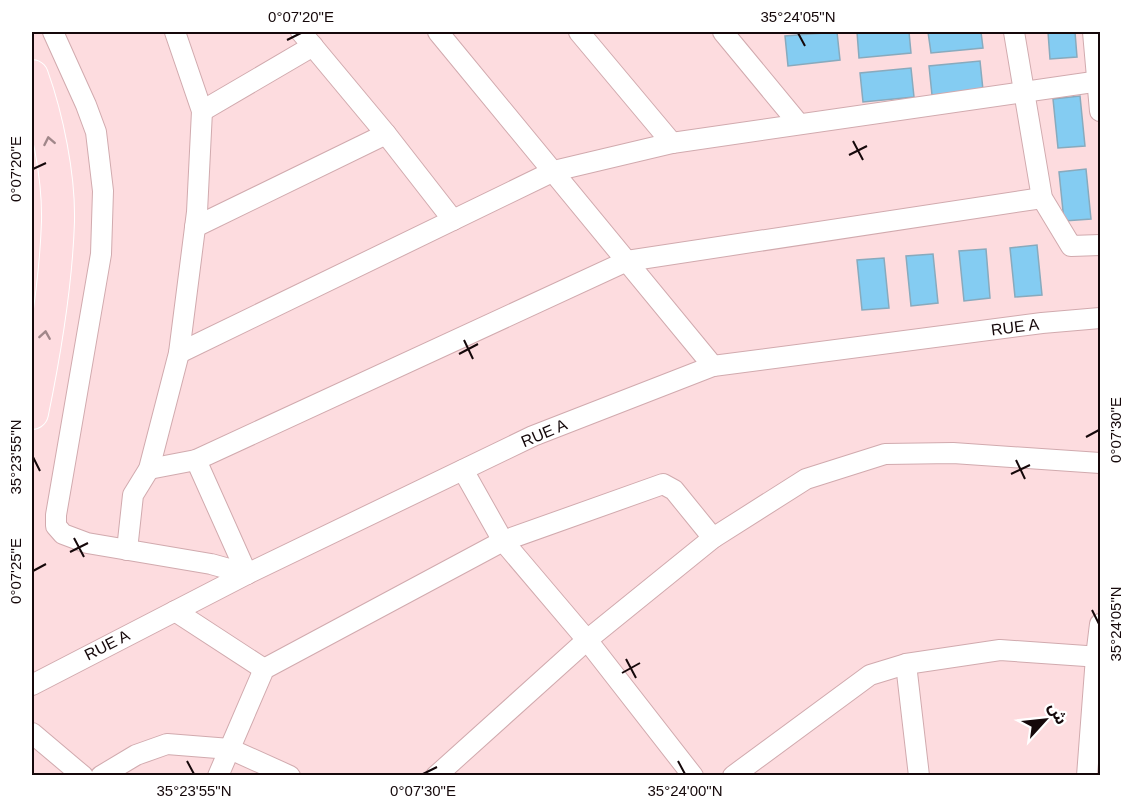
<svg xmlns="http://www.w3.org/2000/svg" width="1132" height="807" font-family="Helvetica,'Noto Sans Arabic',sans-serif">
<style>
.building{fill:#84ccf2;stroke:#88aabd;stroke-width:1.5}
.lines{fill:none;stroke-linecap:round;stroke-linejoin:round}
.street-casing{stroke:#d1aaae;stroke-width:22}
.primary-casing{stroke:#fff;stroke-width:34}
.street{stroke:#fff;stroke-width:20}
.primary{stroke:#fedce0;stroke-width:32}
.oneway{stroke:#a1878a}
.ticks{fill:none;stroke:#15080a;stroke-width:2}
.labels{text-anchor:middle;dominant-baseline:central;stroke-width:5;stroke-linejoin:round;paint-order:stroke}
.street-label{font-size:16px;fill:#15080a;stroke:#fff}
.neatline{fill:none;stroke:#15080a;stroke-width:2}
.ticks-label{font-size:15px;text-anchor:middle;fill:#15080a}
</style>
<rect width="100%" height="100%" fill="#fddcdf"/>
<!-- building -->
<g class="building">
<path d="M837,32L840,60L788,66L785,36Z"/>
<path d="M857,32H909L911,53L859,58Z"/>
<path d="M928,32H981L983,48L931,53Z"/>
<path d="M1048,32H1075L1077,57L1050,59Z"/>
<path d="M980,61L983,90L932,95L929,66Z"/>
<path d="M911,68L914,97L863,102L860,73Z"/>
<path d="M1080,96L1085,146L1058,148L1053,99Z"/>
<path d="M1086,169L1091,219L1064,221L1059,172Z"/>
<path d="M1037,245L1042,295L1015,297L1010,248Z"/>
<path d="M986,249L990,298L964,301L959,251Z"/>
<path d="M933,254L938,303L911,306L906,256Z"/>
<path d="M884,258L889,308L862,310L857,260Z"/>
</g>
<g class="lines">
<!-- street casing -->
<g class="street-casing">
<g id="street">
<path d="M53,32L86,105L96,132L103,191L101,254L56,515V526L63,534L87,543L211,564L247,574"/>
<path d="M301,32L386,134L453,220"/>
<path d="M438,32L713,366"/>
<path d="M579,32L672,143"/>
<path d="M723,32L799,124"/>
<path d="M1014,32L1042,198L1071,246L1100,245"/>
<path d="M1093,32L1100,111"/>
<path d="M202,111L313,46"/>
<path d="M195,227L386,134"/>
<path d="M179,353L554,171L672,143L1100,81"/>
<path d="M196,460L247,574"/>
<path d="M149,469L196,460L627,261L1042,198"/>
<path d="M463,470L503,541L587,640L693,776"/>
<path d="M127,550L133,495L149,469L179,353L197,212L202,111L175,32"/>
<path d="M175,611L264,669"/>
<path d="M906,664L919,776"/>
<path d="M32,685L247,574L533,436L713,366L1042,323L1100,318"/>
<path d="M32,733L83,776"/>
<path d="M101,776L136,755L167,744L230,749L290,776"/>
<path d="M218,776L264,669L503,541L663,484L674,490L713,538"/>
<path d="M436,776L587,640L713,538L806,479L885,454L953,453L1100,463"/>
<path d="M733,776L870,675L906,664L1000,650L1100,657"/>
<path d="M1087,776L1096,657L1100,624"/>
</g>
</g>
<!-- primary casing -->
<g class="primary-casing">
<path id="primary" d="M32,76C47,118 59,176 58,221C56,285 45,350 32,413"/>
</g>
<!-- street -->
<use href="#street" class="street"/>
<!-- primary -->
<use href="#primary" class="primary"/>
</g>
<!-- one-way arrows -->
<defs><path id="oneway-chevron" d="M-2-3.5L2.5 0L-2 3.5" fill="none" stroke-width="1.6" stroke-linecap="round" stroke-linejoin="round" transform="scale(1.5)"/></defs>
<g class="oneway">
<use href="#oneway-chevron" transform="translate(49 141) rotate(-101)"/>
<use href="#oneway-chevron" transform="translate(45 335) rotate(-81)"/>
</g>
<!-- ticks -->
<path class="ticks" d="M798,33L805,46M287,40L301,33M853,141L863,160M849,155L867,146M33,169L46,163M464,340L473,359M459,354L478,344M1086,437L1099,430M33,457L40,471M1016,460L1025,479M1011,474L1030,465M74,538L84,557M70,552L88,543M33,571L46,564M1092,610L1099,624M626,659L636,678M622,673L640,663M187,761L194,774M678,761L685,774M423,774L437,767"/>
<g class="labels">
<!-- street labels -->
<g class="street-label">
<text transform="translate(1015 327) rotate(-7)">RUE A</text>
<text transform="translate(544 433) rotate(-23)">RUE A</text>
<text transform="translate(107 645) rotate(-27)">RUE A</text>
</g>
</g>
<!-- border -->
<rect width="1132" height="807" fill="none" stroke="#ffffff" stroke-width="66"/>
<!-- north arrow -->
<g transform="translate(1045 720) rotate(63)" stroke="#ffffff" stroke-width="4.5" paint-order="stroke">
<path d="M0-4.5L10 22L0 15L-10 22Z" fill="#15080a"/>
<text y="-9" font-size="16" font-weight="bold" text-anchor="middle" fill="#15080a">ش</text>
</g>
<rect x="33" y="33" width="1066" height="741" class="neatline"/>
<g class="ticks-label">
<text x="301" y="22">0°07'20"E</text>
<text x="798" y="22">35°24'05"N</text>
<text transform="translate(16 169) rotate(-90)" y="5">0°07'20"E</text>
<text transform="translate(1116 430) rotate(-90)" y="5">0°07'30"E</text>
<text transform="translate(16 457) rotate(-90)" y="5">35°23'55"N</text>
<text transform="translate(16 571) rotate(-90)" y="5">0°07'25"E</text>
<text transform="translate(1116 624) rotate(-90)" y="5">35°24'05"N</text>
<text x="194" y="796">35°23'55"N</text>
<text x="423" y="796">0°07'30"E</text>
<text x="685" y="796">35°24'00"N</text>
</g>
</svg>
